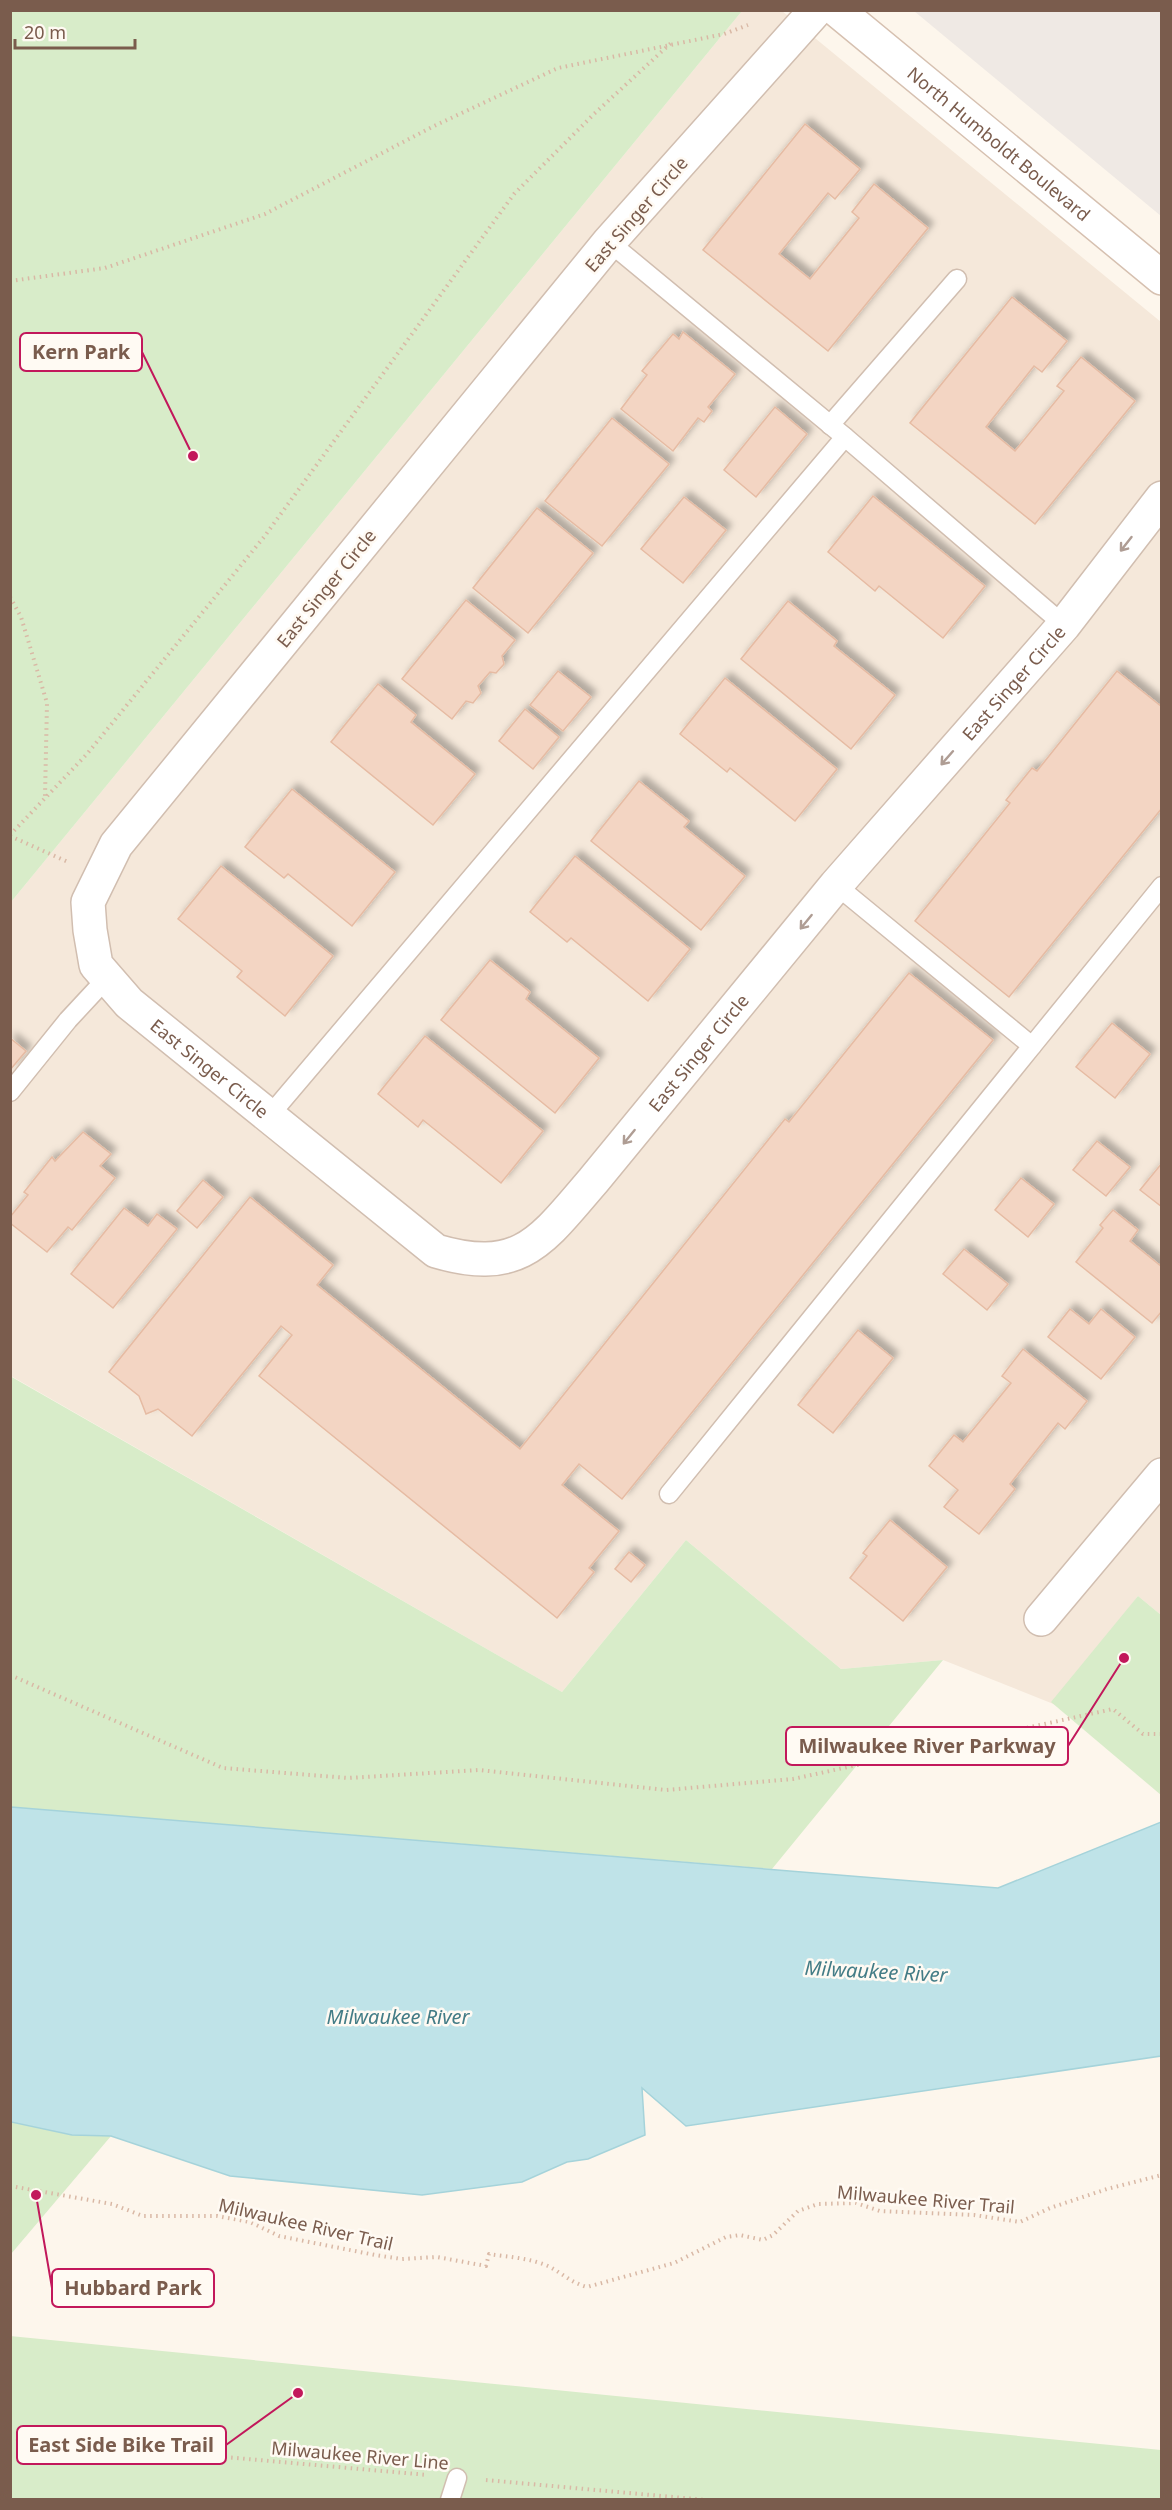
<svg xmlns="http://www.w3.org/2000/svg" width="1172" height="2510" font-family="'Noto Sans',sans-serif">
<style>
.residential{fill:#f5e8da}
.industrial{fill:#efe9e4}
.green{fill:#d8ecc9}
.water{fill:#bfe3e8;stroke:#a5d3da;stroke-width:1.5}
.building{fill:#f3d5c3;stroke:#e6bba3;stroke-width:1.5;filter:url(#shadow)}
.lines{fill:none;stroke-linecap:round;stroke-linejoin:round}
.service-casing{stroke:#d1beb0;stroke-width:21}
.minor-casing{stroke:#d1beb0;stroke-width:36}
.secondary-casing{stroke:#d6c0b0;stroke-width:36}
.path{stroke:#d9b8a5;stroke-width:4;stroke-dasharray:1.5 4.5;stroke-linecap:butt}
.service{stroke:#fff;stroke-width:18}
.minor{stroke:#fff;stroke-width:33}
.secondary{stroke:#fff;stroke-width:33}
.oneway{stroke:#af9d94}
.labels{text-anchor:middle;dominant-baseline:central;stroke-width:5;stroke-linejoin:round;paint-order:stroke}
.street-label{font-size:18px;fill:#7a5c4d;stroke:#fffaf3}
.water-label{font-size:20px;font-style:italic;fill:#437c86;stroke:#fffaf3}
.leader{fill:none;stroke:#c2185b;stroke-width:2}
.callout-dot{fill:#c2185b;stroke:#fffaf3;stroke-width:2}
.callout{fill:#fffaf3;stroke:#c2185b;stroke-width:2}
.callout-label{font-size:20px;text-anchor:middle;font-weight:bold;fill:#7a5c4d}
</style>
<defs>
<filter id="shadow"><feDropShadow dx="5.5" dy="-5.5" stdDeviation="3" flood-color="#0004"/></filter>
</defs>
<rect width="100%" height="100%" fill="#fdf6ec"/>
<!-- residential -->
<path class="residential" d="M742,11H782L1161,322V1615L1138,1596L1056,1705L943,1660L841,1669L686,1540L562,1692L11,1376V902Z"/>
<!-- industrial -->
<path class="industrial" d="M914,11H1161V216Z"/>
<!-- green -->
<g class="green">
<path d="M11,10L742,11L11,902L10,11Z"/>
<path d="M10,1376L562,1692L686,1540L841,1669L943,1660L772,1869L11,1807Z"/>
<path d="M1138,1596L1161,1615V1795L1051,1702Z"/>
<path d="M11,2122L72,2135L111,2136L11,2254Z"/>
<path d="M10,2336L1161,2450V2499H11Z"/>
</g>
<!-- water -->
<path class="water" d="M11,1807L998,1888L1161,1822V2056L686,2126L642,2088L645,2135L588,2159L567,2162L522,2182L422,2195L230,2176L111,2136L72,2135L11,2122Z"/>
<!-- building -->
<g class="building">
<path d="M805,124L860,169L835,199L828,193L779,254L810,279L859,218L852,212L874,184L928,228L828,351L703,250Z"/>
<path d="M1012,297L1067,341L1042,372L1034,366L986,427L1015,451L1064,391L1057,386L1081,357L1135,401L1035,524L910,423Z"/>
<path d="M683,332L735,374L708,407L712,411L704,422L698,418L673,451L621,409L647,375L642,371L673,334L679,339Z"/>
<path d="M775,407L807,434L756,497L724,470Z"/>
<path d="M612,418L669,464L602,546L545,501Z"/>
<path d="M873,496L985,586L943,638L879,586L875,591L828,552Z"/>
<path d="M684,497L726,530L683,583L641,549Z"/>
<path d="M537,508L593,553L528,633L473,588Z"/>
<path d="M466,600L515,640L502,656L504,664L496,673L490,672L478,686L481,693L473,703L466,701L452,719L402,679Z"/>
<path d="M788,601L837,641L834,646L895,695L851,749L741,659Z"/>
<path d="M558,671L591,697L563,731L530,705Z"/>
<path d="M1117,671L1162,707V808L1009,997L915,921L1010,803L1006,800L1032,768L1037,771Z"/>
<path d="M725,678L837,769L795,821L730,768L727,772L680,734Z"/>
<path d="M378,684L416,715L411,722L475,774L433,825L331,742Z"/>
<path d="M525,709L559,737L533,769L499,741Z"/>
<path d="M639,781L689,821L684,827L745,876L701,930L591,841Z"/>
<path d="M292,789L395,872L352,926L288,874L284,878L245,847Z"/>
<path d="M575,856L690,949L648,1001L571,938L567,942L530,912Z"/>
<path d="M221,866L333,956L285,1016L237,977L242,971L178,919Z"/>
<path d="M490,960L530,992L526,999L599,1058L555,1113L441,1020Z"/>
<path d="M909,973L993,1040L622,1499L579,1464L562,1485L619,1531L589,1568L594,1572L557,1618L259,1376L292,1335L281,1326L192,1436L158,1409L146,1414L139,1396L109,1372L250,1197L333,1265L317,1285L520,1449L785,1119L789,1122Z"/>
<path d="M1112,1023L1150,1054L1115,1098L1076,1067Z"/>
<path d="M425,1036L543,1131L501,1183L423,1120L418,1127L378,1094Z"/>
<path d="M10,1038L26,1051L10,1070Z"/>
<path d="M83,1132L111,1154L100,1166L115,1178L72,1230L68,1227L47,1252L10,1223V1217L28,1195L24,1192L52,1157L55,1161Z"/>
<path d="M1097,1141L1130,1167L1106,1196L1073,1170Z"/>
<path d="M1162,1163V1207L1140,1190Z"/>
<path d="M1021,1178L1054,1204L1028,1237L995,1210Z"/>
<path d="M203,1180L223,1197L197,1228L177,1211Z"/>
<path d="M124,1208L148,1226L157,1214L177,1229L113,1308L71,1274Z"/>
<path d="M1113,1210L1138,1230L1130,1241L1162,1267V1311L1152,1323L1076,1262L1103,1228L1100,1225Z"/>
<path d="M964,1249L1008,1284L987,1310L943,1274Z"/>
<path d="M1070,1309L1089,1324L1101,1309L1135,1337L1101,1379L1048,1337Z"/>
<path d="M858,1330L893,1358L833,1433L798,1405Z"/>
<path d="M1023,1349L1087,1401L1065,1429L1058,1423L1010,1484L1015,1489L979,1534L944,1507L958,1490L929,1466L954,1435L963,1442L1011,1383L1002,1376Z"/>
<path d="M890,1520L947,1567L903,1621L850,1578L867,1556L863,1553Z"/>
<path d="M629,1552L645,1565L631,1582L615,1569Z"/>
</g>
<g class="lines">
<!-- service casing -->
<g class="service-casing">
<g id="service">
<path d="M609,242L845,437L1064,625"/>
<path d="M830,425L957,279"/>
<path d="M1032,1046L1162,886"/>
<path d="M10,1092L68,1020L107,978"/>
<path d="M270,1115L845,437"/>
<path d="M669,1494L1032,1046L836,885"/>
<path d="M450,2500L457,2478"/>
</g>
</g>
<!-- minor casing -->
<g class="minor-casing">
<g id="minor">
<path id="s1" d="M816,10L609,242L116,845L88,902L90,930L96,965L129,1003L436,1251C521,1276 542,1240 593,1181L836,885L1064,625L1162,498"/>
<path d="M1041,1619L1162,1475"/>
</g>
</g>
<!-- secondary casing -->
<g class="secondary-casing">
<g id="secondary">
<path id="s2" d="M837,10L1162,278"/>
</g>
</g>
<!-- path -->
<g class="path">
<path d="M10,281L105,268L265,214L434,126L558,68L724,34L748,25"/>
<path d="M10,597L21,617L47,703L45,796"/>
<path d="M10,835L87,754L264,537L514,194L594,114L671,43"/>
<path d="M10,836L68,862"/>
<path d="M10,1675L223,1768L348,1778L479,1770L666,1790L793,1779L1113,1709L1143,1734H1162"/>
<path d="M10,2186L112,2204L143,2216H217L250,2222L279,2236L375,2255L402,2259L437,2257L486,2266L489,2254C508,2257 532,2258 550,2267C563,2274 572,2283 587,2287L674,2263L726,2237L740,2235L763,2240L773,2235L798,2211L818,2204L856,2203L880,2211L974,2215L1020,2222L1050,2208L1107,2189L1162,2175"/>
<path d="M10,2438L428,2475"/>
<path d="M486,2480L706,2500"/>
</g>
<!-- service -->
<use href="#service" class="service"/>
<!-- minor -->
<use href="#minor" class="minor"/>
<!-- secondary -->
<use href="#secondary" class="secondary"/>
</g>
<!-- one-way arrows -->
<defs><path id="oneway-shaft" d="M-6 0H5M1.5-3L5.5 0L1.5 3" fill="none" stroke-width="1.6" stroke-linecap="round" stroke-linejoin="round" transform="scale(1.5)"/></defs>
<g class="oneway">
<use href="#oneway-shaft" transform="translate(1126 544) rotate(128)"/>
<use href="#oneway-shaft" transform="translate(947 758) rotate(131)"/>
<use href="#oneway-shaft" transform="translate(806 922) rotate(129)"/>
<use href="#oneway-shaft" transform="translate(629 1137) rotate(129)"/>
</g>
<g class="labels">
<!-- street labels -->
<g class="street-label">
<text stroke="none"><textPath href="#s2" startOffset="210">North Humboldt Boulevard</textPath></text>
<text transform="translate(636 214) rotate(-49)">East Singer Circle</text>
<text transform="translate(326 588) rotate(-51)">East Singer Circle</text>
<text stroke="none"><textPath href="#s1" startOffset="2502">East Singer Circle</textPath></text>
<text stroke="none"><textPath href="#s1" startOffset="2016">East Singer Circle</textPath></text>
<text stroke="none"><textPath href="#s1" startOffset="1371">East Singer Circle</textPath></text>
<text transform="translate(926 2199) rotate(5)">Milwaukee River Trail</text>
<text transform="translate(306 2224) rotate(13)">Milwaukee River Trail</text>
<text transform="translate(360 2455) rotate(5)">Milwaukee River Line</text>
</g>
<!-- water labels -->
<g class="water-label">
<text transform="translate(876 1971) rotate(3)">Milwaukee River</text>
<text x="398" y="2016">Milwaukee River</text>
</g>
</g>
<!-- callouts -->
<path class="leader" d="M193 456L142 352M1124 1658L1068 1746M36 2195L52 2288M298 2393L226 2445"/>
<g class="callout-dot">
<circle cx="193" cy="456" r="6"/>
<circle cx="1124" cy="1658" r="6"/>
<circle cx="36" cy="2195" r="6"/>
<circle cx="298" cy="2393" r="6"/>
</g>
<g class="callout">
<rect x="20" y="333" width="122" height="38" rx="6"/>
<rect x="786" y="1727" width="282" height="38" rx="6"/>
<rect x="52" y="2269" width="162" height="38" rx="6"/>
<rect x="17" y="2426" width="209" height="38" rx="6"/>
</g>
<g class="callout-label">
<text x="81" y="359">Kern Park</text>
<text x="927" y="1753">Milwaukee River Parkway</text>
<text x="133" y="2295">Hubbard Park</text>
<text x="121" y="2452">East Side Bike Trail</text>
</g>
<!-- border -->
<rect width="1172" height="2510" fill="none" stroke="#7a5c4d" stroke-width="24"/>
<!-- scale -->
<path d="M15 39v9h120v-9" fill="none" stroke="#7a5c4d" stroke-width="3"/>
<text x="24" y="39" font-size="18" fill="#7a5c4d" stroke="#fffaf3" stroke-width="4.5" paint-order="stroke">20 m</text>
</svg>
